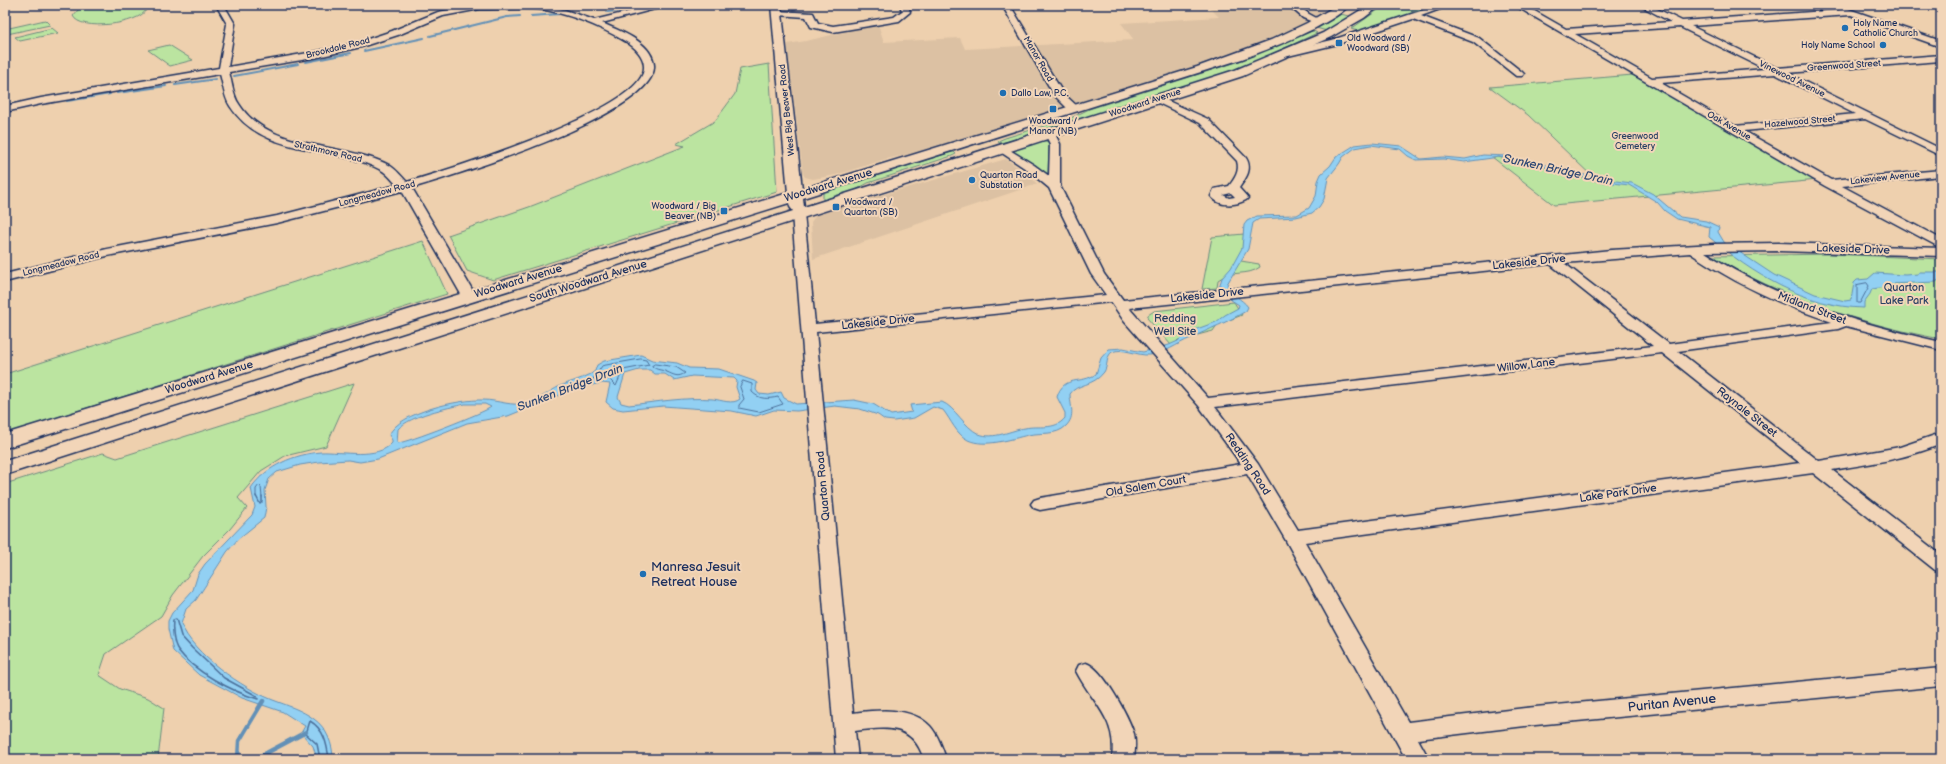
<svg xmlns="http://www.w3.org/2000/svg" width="1946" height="764" font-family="'Balsamiq Sans',sans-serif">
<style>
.built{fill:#dcc1a3}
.green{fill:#bbe4a0;stroke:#6b8a7f}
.water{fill:#92d0f3;stroke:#6290b7;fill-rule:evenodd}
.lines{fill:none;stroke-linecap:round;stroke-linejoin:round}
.shore-far1{stroke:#4b6f9a;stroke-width:1}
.shore{stroke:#4b6f9a;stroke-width:1.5}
.stream-far1{stroke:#6290b7;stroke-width:2}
.stream{stroke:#6290b7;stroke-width:4.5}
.minor-casing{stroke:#1b2f5e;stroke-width:3}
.major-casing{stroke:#1b2f5e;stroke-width:3}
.minor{fill:#f2d5b8;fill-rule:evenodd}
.major{fill:#f2d5b8;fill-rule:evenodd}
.poi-dot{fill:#1f6fb2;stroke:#f2d5b8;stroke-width:1.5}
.labels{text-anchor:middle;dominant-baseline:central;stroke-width:4;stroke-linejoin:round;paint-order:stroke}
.far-poi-label{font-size:9px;fill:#1b2f5e;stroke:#f2d5b8;text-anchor:start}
.far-street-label{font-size:9px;fill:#1b2f5e;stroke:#f2d5b8}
.far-park-label{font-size:9px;fill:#2b4165;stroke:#f2d5b8}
.street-label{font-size:11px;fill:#1b2f5e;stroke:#f2d5b8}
.park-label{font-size:11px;fill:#2b4165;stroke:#f2d5b8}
.water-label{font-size:12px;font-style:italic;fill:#2d4774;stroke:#f2d5b8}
.near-poi-label{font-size:13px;fill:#1b2f5e;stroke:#f2d5b8;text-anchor:start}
.near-street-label{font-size:13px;fill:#1b2f5e;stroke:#f2d5b8}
</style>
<rect width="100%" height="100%" fill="#eed0ae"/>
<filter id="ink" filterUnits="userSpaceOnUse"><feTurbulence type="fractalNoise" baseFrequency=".025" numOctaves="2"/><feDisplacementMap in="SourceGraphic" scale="8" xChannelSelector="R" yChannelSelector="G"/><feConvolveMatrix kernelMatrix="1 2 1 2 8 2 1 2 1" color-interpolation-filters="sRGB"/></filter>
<g filter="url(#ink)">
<!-- built -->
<g class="built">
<path d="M1250,5H1335L1306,23L1266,41L1240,52L1161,77L920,152L886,159L836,175L813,179L805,177L803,174L787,44L806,41L878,24L884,42L960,38L965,49L1134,40L1121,23L1219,17L1209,7Z"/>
<path d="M1006,159L1031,177L1037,184L813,259L811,222L817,214Z"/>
</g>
<!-- green -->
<g class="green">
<path d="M89,5H144L146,10C139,24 80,32 73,16L78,10Z"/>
<path d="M1385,5H1411L1429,8L1358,31L1351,29Z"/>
<path d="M1341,14L1352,17L1327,31L1316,28Z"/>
<path d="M45,20L50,25L7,34L5,32V29Z"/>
<path d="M52,28L58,33L20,41L15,37Z"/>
<path d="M1314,31L1317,33C1289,46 1261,60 1232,71L1010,141L999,143L998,141L1005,138L1073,117L1089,109L1237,62L1308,32Z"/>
<path d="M169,45L193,60L170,66L148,50Z"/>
<path d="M769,64L777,192L493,280L467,271L448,235L529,207L685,146L676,144L715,121L735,94L740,69Z"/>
<path d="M1633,75L1818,180L1554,205L1492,157C1501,156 1509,161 1519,162C1545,167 1571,173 1597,181L1528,115L1490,87Z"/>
<path d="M1042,140L1049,142L1048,175L1013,152L1014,150Z"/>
<path d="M954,152L956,154L952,156L868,183L852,192L823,200V192L948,153Z"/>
<path d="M1244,234L1241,261L1259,264L1260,267C1247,277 1233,269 1218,280L1217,288L1202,289L1212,237Z"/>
<path d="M423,241L447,294L5,434V374Z"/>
<path d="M1830,254L1941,259V339C1860,324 1782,297 1711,256Z"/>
<path d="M1234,302L1242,315L1217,325L1213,331L1178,340L1172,346L1147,318L1148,315L1154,311Z"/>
<path d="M354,383L326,446L285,456L261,471L238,498L247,508L230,529L203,556L173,595L161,616L106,654L99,675L120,689L148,698L164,708L158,759H5V484L103,453L117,458Z"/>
</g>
<!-- water -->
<path class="water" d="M1372,143L1401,146L1421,159L1443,157L1465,159L1483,155L1507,156L1520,161L1535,162L1600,179L1632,183L1653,194L1680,217L1706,221L1719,227L1718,232L1724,242L1774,275L1815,294L1845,301L1851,300L1854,283L1857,280L1868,279L1875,273L1905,275L1918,274L1919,272H1941V278L1936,282L1888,284L1885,287L1872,289L1870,294L1864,302V308C1806,307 1752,274 1709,237L1710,227L1677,219L1665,211L1657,202L1629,185L1597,181L1559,170L1499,157L1464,162L1444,159L1416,160L1408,156L1400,149L1371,145L1355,148L1343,157L1339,164L1328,178L1324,199L1319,207L1312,213L1296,217L1259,219L1253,223L1248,249L1227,284C1230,296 1242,298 1248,307L1246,311C1228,322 1209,329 1191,338C1176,344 1165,354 1149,355C1138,356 1122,347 1112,352C1106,356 1108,366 1104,372C1093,387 1077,383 1070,394C1070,405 1076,416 1066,426C1056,436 1041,432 1028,435C1011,439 985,448 968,440C956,434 951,420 943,410L933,407L914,418L894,421L885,420L878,415L860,409L835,406L797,411L774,410L756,416L732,411L663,406L623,410L613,408L606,402L610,384L602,383L577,388L508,416L467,423L378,459L360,462L348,460L319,462L300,465L277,472L269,479L265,490L266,507L264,518L238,539L227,552L196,600L186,609L181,624C193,654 242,688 273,700C286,705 302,710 314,719C327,728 333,745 333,759H317L313,746L301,733L305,726L283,712L242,698L199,675L173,651L168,629V621L172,613L193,590L198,574L205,564L252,515L255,507L251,488C266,466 295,454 321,452C340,451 378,460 392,443V440L389,435C399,412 460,399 483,400C498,400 512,407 527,403C540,400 548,392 560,386C570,382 581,379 591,374L595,371L597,365L604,361L641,355L652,360L677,363L689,368L719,369L754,381L757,383L756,390L759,394L769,395L781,392L784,398L796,404L854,400L873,404L891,415L912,412L910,405L942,402C955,407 964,427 979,434C994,440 1011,430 1025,428C1038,425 1055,431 1065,418V413L1057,397C1064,374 1081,385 1096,374L1101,358L1109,349L1123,348L1143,352L1169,345L1178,341L1186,333L1216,322L1225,315L1238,308L1239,305L1225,296L1219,287L1222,278L1231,268L1242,248L1244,225L1247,221L1257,216L1297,215L1309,208L1316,196L1318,181L1321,174L1330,166L1336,157L1355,145ZM639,370H650L655,374H665L674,380L692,376L734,378L737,381L736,387L740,399C733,405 721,400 713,399C685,397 657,402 629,405L621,403L618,397L625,374ZM465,404H485L491,407C488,411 404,444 397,443L398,429C411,415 447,408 465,404Z"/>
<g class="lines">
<!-- shore-far1 -->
<g class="shore-far1">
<path d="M1867,283L1869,286L1860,303H1857V285Z"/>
<path d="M641,359L646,360L649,365L623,370L616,386L609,379H593L602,366Z"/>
<path d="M655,364L676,367L685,373C678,378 674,375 667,372C661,369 657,371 652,366Z"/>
<path d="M743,381L752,384V392C760,400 768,399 778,397L783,404L759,412L739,408V405L744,399L740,387Z"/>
<path d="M256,497V489L259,485L261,487L262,497"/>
</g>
<!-- shore -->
<g class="shore">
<path d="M256,496L260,504L262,502V496"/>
<path d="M176,619L181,636L192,648L224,678L257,696L258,699C233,692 193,671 178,650C173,643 172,628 173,620Z"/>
<path d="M320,759L317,744L306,734L310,721C324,729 327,744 329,759"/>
</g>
<!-- stream-far1 -->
<g class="stream-far1">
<path d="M607,12L640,9"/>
<path d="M574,13H578"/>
<path d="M531,16L560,14"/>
<path d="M430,36L507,17L520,16"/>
<path d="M364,51L424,38"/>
<path d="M306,62L351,53"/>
<path d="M234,76L298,64"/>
<path d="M175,85L216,79"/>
<path d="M117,93L166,86"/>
<path d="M67,101L110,94"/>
<path d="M39,104L55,102"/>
</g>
<!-- stream -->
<g class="stream">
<path d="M238,759L239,741L263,701"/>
<path d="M255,759L306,732"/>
</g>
<!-- minor casing -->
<g class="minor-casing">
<g id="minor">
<path d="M216,5H224L235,24L228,67L314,52L356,43L392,31L438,12L477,5H540L565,10L594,20L656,5H670L602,23C620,31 652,42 654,65C658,114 452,176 412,188L476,296L474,299H464L462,296L402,191L277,223L107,256L5,282V274L107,249L277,216L397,185C392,180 387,173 381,170C333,144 263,158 230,106C224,97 223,84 220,74L41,104L5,112V106L41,98L219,68L227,24ZM480,9C499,9 519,8 538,9C564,12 600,26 623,40C634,46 648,58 643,73C629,114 451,169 407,182C402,177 396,169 389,165C344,142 268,151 239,104C233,96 232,82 229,72L314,58L361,47L398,35L443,16Z"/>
<path d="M900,5H908L910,12L899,21L833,32L811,27L806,17L777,15L773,13L777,11L813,13L818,23L833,26L894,17L902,11Z"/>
<path d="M1002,5H1010L1063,93L1078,107L1079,109L1078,111H1070L1054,95Z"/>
<path d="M1288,5H1297L1309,14L1322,21L1318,24L1303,18Z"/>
<path d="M1439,5H1451L1421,16L1479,38L1522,72L1524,74L1522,76H1516L1473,42L1413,19L1338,44L1288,56L1283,53L1285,51L1332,40Z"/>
<path d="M1514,5H1524L1566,29L1671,22L1639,5H1649L1682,21L1840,10V7H1843L1941,41V47L1851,15L1691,26L1777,68L1941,55V61L1787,73L1941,149V156L1865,119L1744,131L1831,180L1941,170V176L1842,186L1941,239V248L1825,186ZM1680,27L1765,69L1652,78L1575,34ZM1775,74L1855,114L1735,126L1661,83Z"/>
<path d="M1157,96L1208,119L1246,158C1253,169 1246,178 1239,188L1248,198L1246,200C1235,206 1219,207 1211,196L1214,189L1229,186C1235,178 1240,171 1237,161L1200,123L1154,101L1152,99L1154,97ZM1231,193L1235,197L1229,198L1223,195Z"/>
<path d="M1050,131L1054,132L1060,144V186L1104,274L1123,300L1611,250L1714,244L1779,243L1941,248V256L1779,251L1705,252C1777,300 1858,323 1941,342V350L1846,326L1838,329L1678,351L1819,461L1900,447L1941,433V444C1906,459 1869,464 1832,470L1941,555V572L1935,570L1813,473L1305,542L1408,722L1525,708L1941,668V686L1525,726L1418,739L1429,759H1406L1285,539L1247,474L1040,510L1034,508L1031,504L1034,500L1040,498L1241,464L1199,406L1124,321L1111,302L816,332L853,713C877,710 911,706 930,726C938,735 942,747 946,759H924C912,723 887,727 855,731L858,759H836L792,214L798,210L804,214L815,324L1106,295L1091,274L1049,188L1026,169L996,149L1001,146L1005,147L1034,165L1049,176L1050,144L1045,134ZM1690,253C1734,283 1781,305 1832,322L1669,344L1564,263ZM1550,264L1653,346L1208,398L1129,308ZM1662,353L1800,463L1298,530L1258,464L1215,407Z"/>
<path d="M1086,663C1103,668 1129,717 1134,734C1136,743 1135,751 1134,759H1112C1118,719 1092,703 1076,671L1079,665Z"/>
</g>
</g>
<!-- major casing -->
<g class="major-casing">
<path id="major" d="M771,5H781L802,189L1197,67L1271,40L1307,23L1337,5H1349C1334,24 1267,50 1242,59L803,198L804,207L1235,70L1323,33L1369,5H1381L1364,18L1331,37L1243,76L5,475V461L793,211L790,207L789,203L5,448V434L788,193Z"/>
</g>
<!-- minor -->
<use href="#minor" class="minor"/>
<!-- major -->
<use href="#major" class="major"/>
</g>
</g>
<!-- markers -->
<g class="poi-dot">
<circle cx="1845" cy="28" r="4"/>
<rect x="1335" y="39" width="8" height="8" rx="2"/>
<circle cx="1883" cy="45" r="4"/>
<circle cx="1003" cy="93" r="4"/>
<rect x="1049" y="105" width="8" height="8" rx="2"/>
<circle cx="972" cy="180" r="4"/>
<rect x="832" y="203" width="8" height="8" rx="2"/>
<rect x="720" y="207" width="8" height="8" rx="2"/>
<circle cx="643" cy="574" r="4"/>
</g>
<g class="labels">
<!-- far-poi labels -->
<g class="far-poi-label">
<text x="1853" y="23">Holy Name<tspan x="1853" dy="10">Catholic Church</tspan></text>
<text x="1347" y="38">Old Woodward /<tspan x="1347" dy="10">Woodward (SB)</tspan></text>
<text x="1875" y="45" text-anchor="end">Holy Name School</text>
<text x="1011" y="93">Dallo Law, P.C.</text>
<text x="1053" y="121" text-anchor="middle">Woodward /<tspan x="1053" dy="10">Manor (NB)</tspan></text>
<text x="980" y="175">Quarton Road<tspan x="980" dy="10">Substation</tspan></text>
<text x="844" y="202">Woodward /<tspan x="844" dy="10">Quarton (SB)</tspan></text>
<text x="716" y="206" text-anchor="end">Woodward / Big<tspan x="716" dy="10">Beaver (NB)</tspan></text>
</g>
<!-- far-street labels -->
<g class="far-street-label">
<text transform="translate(338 48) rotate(-14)">Brookdale Road</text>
<text transform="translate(1038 59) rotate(60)">Manor Road</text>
<text transform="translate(1844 66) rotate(-4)">Greenwood Street</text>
<text transform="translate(1792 79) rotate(26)">Vinewood Avenue</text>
<text transform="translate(1145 103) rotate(-18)">Woodward Avenue</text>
<text transform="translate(787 110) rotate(-96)">West Big Beaver Road</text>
<text transform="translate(1800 122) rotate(-5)">Hazelwood Street</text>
<text transform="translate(1729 126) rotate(30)">Oak Avenue</text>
<text transform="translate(328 152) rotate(13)">Strathmore Road</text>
<text transform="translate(1885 178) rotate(-6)">Lakeview Avenue</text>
<text transform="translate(377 194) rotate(-15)">Longmeadow Road</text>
<text transform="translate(61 264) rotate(-14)">Longmeadow Road</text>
</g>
<!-- far-park labels -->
<g class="far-park-label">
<text x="1635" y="136">Greenwood<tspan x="1635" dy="10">Cemetery</tspan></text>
</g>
<!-- street labels -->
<g class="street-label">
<text transform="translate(828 185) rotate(-17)">Woodward Avenue</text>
<text transform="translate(1853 249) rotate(2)">Lakeside Drive</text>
<text transform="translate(1529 262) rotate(-6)">Lakeside Drive</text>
<text transform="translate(518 281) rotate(-17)">Woodward Avenue</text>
<text transform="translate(588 281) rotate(-17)">South Woodward Avenue</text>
<text transform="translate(1207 295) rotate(-6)">Lakeside Drive</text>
<text transform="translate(1812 308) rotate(21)">Midland Street</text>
<text transform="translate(878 322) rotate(-6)">Lakeside Drive</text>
<text transform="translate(1526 365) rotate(-7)">Willow Lane</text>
<text transform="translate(209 377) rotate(-17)">Woodward Avenue</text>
<text transform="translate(1747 412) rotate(38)">Raynale Street</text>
<text transform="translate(1248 464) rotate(56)">Redding Road</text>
<text transform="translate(823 486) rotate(-95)">Quarton Road</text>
<text transform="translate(1146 486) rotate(-10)">Old Salem Court</text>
<text transform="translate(1618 493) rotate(-8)">Lake Park Drive</text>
</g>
<!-- park labels -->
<g class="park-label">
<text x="1904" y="287">Quarton<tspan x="1904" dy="13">Lake Park</tspan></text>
<text x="1175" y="318">Redding<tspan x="1175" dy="13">Well Site</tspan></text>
</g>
<!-- water labels -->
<g class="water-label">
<text transform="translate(1558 170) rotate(12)">Sunken Bridge Drain</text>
<text transform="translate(570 388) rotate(-21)">Sunken Bridge Drain</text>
</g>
<!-- near-poi labels -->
<g class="near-poi-label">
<text x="651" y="567">Manresa Jesuit<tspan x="651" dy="15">Retreat House</tspan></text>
</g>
<!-- near-street labels -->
<g class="near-street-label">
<text transform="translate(1672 703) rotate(-6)">Puritan Avenue</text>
</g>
</g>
<!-- margin -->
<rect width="1946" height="764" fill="none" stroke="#f2d5b8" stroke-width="20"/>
<rect x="10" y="10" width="1926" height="744" fill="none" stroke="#1b2f5e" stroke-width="1.5" filter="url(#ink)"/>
</svg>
